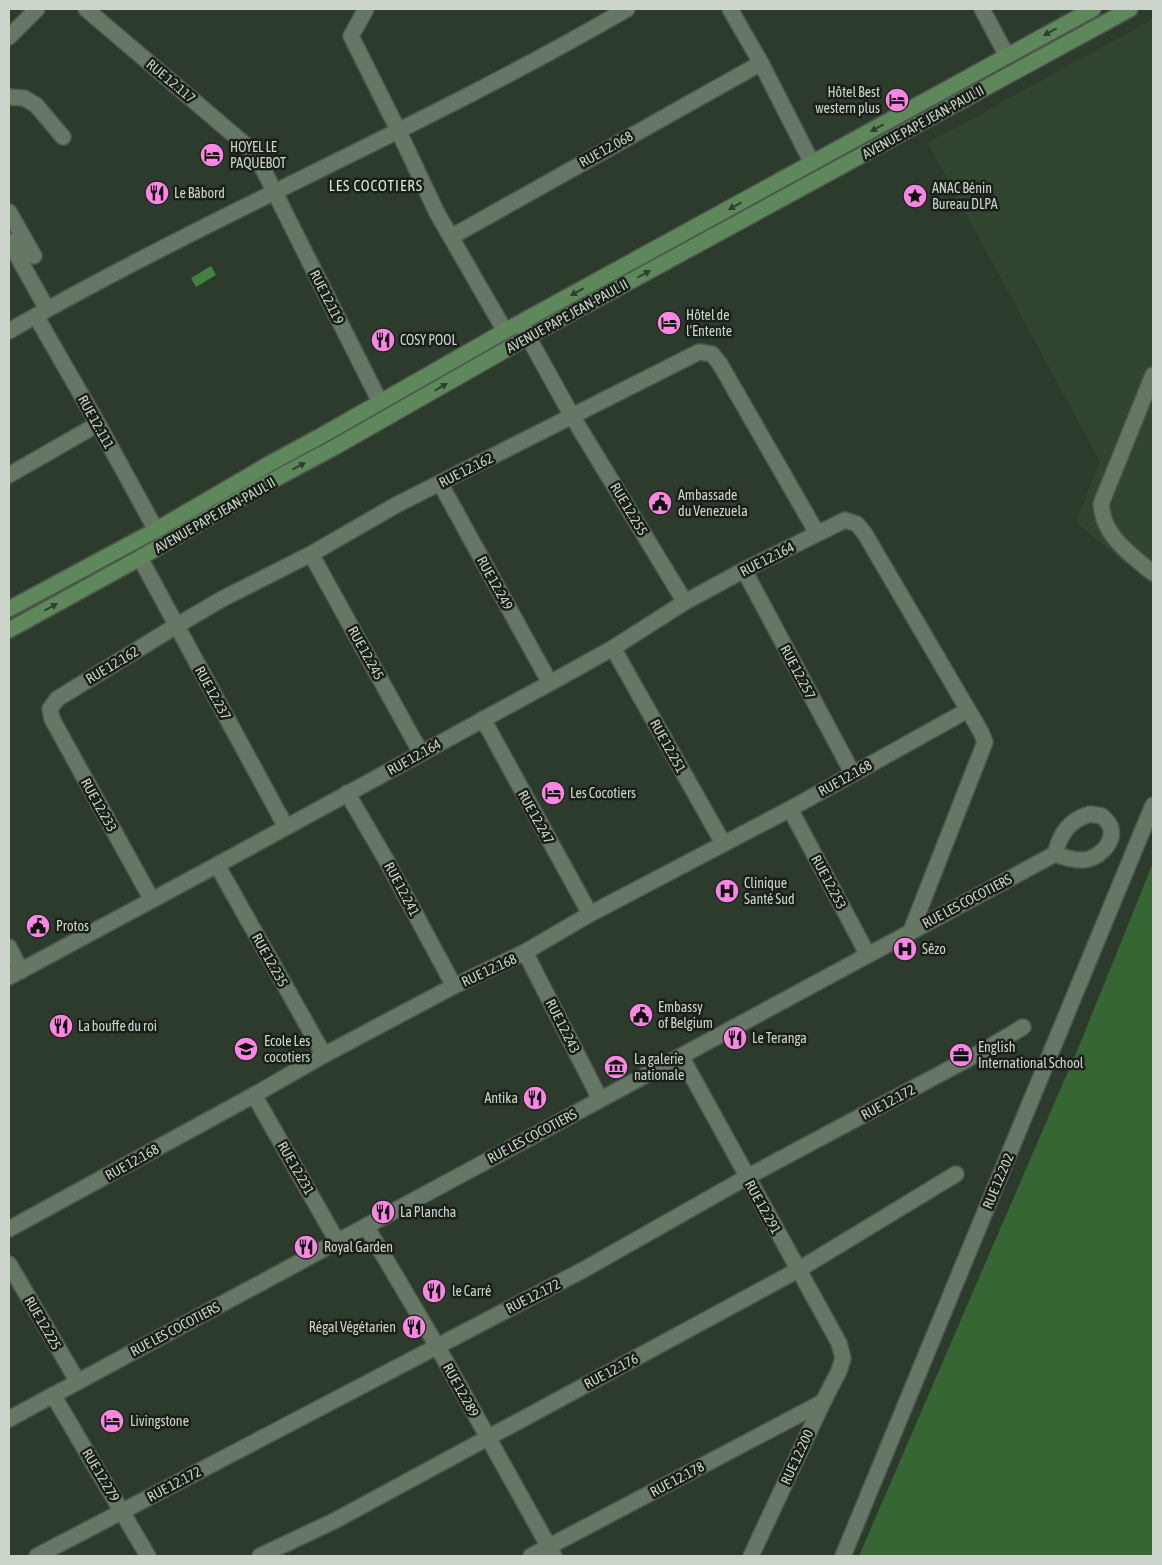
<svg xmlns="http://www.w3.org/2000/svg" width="1162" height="1565" font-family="'Asap Condensed',sans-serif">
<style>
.built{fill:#324530}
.green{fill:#376635}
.water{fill:#42813e}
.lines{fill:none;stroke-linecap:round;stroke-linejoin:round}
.minor-casing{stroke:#4c584b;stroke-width:18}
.major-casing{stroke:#4c584b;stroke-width:18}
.minor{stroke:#677765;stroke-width:15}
.major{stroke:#5f875c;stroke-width:15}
.oneway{fill:#2f3f2d}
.labels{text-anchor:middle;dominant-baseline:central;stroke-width:5;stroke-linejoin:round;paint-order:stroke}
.street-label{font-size:14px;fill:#ccd5cb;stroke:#1a2019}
.poi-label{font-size:14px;fill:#ccd5cb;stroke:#1a2019;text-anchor:start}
.neighbourhood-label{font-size:15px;letter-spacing:1px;fill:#d7ead6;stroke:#1a2019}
</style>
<rect width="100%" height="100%" fill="#2d3b2c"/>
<!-- built -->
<path class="built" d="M1153,19V586L1076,522L1100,462L928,143Z"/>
<!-- green -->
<path class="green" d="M1153,863V1556H859L1079,1046Z"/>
<!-- water -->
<path class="water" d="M211,266L216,275L196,287L191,278Z"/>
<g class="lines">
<!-- minor casing -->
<g class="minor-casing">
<g id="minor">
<path d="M86,9L255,153L380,402"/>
<path d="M366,9L351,36L399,132L437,213L505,331"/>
<path d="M730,9L761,63L812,163"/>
<path d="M982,9L1007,56"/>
<path d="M9,37L37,9"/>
<path d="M9,97L24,98L36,105L63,137"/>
<path d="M9,212L34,256"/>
<path d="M451,237L761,63"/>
<path d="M9,241L47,309"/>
<path d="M36,316L98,424L156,530"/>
<path d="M522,326L572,416L685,602"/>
<path d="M9,331C211,215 426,126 627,9"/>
<path d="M1153,375L1101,504C1102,511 1103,518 1106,524C1115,544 1137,560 1153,573"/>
<path d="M9,475L98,424"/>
<path d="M440,483L550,683"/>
<path d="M311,554L421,753"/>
<path d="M140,558L286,827"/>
<path d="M744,570L853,774"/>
<path d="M613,648L723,843"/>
<path d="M483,719L590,914"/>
<path d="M347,793L385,858L454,986"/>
<path d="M790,809L868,955"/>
<path d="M1090,814L1102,816C1106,820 1110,823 1111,829C1114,845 1096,860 1082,860C1072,860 1063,857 1055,854C1060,834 1069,820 1090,814Z"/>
<path d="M217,865L324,1055"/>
<path d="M152,900L52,719L50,709L57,699L176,626L222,599L311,554L398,504L699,352L712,354L720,364L817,533"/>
<path d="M9,947L21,971"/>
<path d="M525,952L600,1099"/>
<path d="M9,977L217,865L550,683L613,648L685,602L744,570L845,520L857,524L865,534L981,732L985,742L911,931"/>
<path d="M681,1056L839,1343L843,1358L839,1371L823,1402L751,1556"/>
<path d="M254,1095L337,1241"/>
<path d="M366,1226L437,1346L554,1556"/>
<path d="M9,1229L254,1095L324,1055L454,986L525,952L590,914L790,809L968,710"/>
<path d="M9,1264L78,1382"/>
<path d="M53,1395L148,1556"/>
<path d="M9,1419L1055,854"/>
<path d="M37,1556L583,1270L747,1177L983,1051L1023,1027"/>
<path d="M260,1556L336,1520L798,1270L956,1174"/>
<path d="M531,1556L823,1402"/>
<path d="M843,1556L1153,805"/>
</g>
</g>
<!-- major casing -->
<g class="major-casing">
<g id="major">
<path d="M9,609L156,530L269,464L319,437L505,331L1093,9"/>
<path d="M9,630L140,558L262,486L335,447L528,337L1130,9"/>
</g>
</g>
<!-- minor -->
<use href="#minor" class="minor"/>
<!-- major -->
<use href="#major" class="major"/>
</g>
<!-- one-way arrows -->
<defs><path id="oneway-solid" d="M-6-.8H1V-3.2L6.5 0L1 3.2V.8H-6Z" transform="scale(1.25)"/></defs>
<g class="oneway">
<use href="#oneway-solid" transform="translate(1050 32) rotate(151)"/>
<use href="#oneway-solid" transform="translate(877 128) rotate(151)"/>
<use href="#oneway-solid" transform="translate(735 206) rotate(151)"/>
<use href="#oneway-solid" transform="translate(644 274) rotate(-29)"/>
<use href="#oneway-solid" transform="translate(577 292) rotate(151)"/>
<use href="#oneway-solid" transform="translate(441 387) rotate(-30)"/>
<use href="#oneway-solid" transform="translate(299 466) rotate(-28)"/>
<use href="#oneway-solid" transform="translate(51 607) rotate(-29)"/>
</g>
<!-- icons -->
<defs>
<g id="hotel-disc" transform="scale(1.25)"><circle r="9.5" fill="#fc86e3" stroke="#1a2019"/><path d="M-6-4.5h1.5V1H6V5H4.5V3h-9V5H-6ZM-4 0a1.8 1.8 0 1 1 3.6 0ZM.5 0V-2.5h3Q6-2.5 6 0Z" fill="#111"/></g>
<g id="restaurant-disc" transform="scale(1.25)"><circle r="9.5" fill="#fc86e3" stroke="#1a2019"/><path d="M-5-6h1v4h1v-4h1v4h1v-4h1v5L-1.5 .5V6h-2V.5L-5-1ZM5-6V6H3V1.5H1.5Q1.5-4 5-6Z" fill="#111"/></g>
<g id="sight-disc" transform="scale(1.25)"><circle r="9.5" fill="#fc86e3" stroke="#1a2019"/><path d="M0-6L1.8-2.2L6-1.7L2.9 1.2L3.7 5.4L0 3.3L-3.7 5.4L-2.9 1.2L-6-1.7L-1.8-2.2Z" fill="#111"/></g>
<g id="civic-disc" transform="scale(1.25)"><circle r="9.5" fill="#fc86e3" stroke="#1a2019"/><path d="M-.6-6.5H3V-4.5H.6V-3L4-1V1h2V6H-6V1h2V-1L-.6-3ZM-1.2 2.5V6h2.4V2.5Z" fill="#111"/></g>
<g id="hospital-disc" transform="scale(1.25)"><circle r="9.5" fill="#fc86e3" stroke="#1a2019"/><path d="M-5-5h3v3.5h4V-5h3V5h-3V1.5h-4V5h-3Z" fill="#111"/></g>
<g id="school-disc" transform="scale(1.25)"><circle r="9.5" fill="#fc86e3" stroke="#1a2019"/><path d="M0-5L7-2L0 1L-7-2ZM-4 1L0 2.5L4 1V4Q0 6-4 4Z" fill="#111"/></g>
<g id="office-disc" transform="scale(1.25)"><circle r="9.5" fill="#fc86e3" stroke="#1a2019"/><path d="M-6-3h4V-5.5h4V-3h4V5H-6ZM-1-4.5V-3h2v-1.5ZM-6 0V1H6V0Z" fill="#111"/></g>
<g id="museum-disc" transform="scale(1.25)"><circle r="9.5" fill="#fc86e3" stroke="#1a2019"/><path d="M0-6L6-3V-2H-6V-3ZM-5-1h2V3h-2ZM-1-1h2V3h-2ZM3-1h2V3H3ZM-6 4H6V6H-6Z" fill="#111"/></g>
</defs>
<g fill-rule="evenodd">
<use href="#hotel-disc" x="897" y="100"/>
<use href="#hotel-disc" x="212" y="155"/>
<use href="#restaurant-disc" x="157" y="193"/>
<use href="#sight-disc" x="915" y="196"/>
<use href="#hotel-disc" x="669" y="323"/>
<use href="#restaurant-disc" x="383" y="340"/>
<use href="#civic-disc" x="660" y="503"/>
<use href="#hotel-disc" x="553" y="793"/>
<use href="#hospital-disc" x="727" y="891"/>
<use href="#civic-disc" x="38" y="926"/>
<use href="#hospital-disc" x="905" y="949"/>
<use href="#civic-disc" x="641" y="1015"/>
<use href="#restaurant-disc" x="61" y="1026"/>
<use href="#restaurant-disc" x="735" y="1038"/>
<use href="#school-disc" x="246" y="1049"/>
<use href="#office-disc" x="961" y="1055"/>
<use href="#museum-disc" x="616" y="1067"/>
<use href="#restaurant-disc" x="535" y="1098"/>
<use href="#restaurant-disc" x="383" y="1212"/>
<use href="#restaurant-disc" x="306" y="1247"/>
<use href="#restaurant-disc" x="434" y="1291"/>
<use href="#restaurant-disc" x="414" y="1327"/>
<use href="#hotel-disc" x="112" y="1421"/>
</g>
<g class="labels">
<!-- street labels -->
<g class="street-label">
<text transform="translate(171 81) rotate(40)">RUE 12.117</text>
<text transform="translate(923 122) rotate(-29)">AVENUE PAPE JEAN-PAUL II</text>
<text transform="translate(606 149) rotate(-29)">RUE 12.068</text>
<text transform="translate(327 297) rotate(63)">RUE 12.119</text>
<text transform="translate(567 316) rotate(-29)">AVENUE PAPE JEAN-PAUL II</text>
<text transform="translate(96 422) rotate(61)">RUE 12.111</text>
<text transform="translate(466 470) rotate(-27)">RUE 12.162</text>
<text transform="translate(629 509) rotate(59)">RUE 12.255</text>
<text transform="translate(215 515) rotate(-30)">AVENUE PAPE JEAN-PAUL II</text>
<text transform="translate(767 559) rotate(-27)">RUE 12.164</text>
<text transform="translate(495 583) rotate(61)">RUE 12.249</text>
<text transform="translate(366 653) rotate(61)">RUE 12.245</text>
<text transform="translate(112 665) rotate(-31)">RUE 12.162</text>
<text transform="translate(798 672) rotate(62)">RUE 12.257</text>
<text transform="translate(213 693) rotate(61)">RUE 12.237</text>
<text transform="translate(668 746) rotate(61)">RUE 12.251</text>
<text transform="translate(414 757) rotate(-29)">RUE 12.164</text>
<text transform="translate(845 778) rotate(-29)">RUE 12.168</text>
<text transform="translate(99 805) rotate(61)">RUE 12.233</text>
<text transform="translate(536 817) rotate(61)">RUE 12.247</text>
<text transform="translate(829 882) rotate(62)">RUE 12.253</text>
<text transform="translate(402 889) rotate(62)">RUE 12.241</text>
<text transform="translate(967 901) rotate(-28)">RUE LES COCOTIERS</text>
<text transform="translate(270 960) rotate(61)">RUE 12.235</text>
<text transform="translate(489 970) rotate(-25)">RUE 12.168</text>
<text transform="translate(563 1026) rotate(63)">RUE 12.243</text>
<text transform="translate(888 1102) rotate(-28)">RUE 12.172</text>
<text transform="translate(532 1136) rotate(-28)">RUE LES COCOTIERS</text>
<text transform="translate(132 1162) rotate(-29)">RUE 12.168</text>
<text transform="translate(296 1168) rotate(60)">RUE 12.231</text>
<text transform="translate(998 1181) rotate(-67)">RUE 12.202</text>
<text transform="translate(763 1207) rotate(61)">RUE 12.291</text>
<text transform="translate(533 1296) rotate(-27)">RUE 12.172</text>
<text transform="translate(43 1323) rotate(60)">RUE 12.225</text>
<text transform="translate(175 1329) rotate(-28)">RUE LES COCOTIERS</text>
<text transform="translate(611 1371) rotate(-28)">RUE 12.176</text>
<text transform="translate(461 1390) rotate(61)">RUE 12.289</text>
<text transform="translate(797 1457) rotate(-65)">RUE 12.200</text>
<text transform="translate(101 1475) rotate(59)">RUE 12.279</text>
<text transform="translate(677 1479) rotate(-28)">RUE 12.178</text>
<text transform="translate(174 1484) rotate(-28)">RUE 12.172</text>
</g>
<!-- poi labels -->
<g class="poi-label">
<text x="880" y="92" text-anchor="end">Hôtel Best<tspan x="880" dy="16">western plus</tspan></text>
<text x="230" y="147">HOYEL LE<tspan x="230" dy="16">PAQUEBOT</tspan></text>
<text x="932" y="188">ANAC Bénin<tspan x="932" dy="16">Bureau DLPA</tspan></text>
<text x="174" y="193">Le Bâbord</text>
<text x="686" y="315">Hôtel de<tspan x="686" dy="16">l'Entente</tspan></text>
<text x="400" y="340">COSY POOL</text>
<text x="678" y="495">Ambassade<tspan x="678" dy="16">du Venezuela</tspan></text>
<text x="570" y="793">Les Cocotiers</text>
<text x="744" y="883">Clinique<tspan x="744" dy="16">Santé Sud</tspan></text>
<text x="56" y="926">Protos</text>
<text x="922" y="949">Sêzo</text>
<text x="658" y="1007">Embassy<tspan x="658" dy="16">of Belgium</tspan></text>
<text x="78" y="1026">La bouffe du roi</text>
<text x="752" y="1038">Le Teranga</text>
<text x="264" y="1041">Ecole Les<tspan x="264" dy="16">cocotiers</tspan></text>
<text x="978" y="1047">English<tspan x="978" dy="16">International School</tspan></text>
<text x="634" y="1059">La galerie<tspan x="634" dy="16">nationale</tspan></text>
<text x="518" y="1098" text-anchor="end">Antika</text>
<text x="400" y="1212">La Plancha</text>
<text x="324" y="1247">Royal Garden</text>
<text x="452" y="1291">le Carré</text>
<text x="396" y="1327" text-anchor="end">Régal Végétarien</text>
<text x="130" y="1421">Livingstone</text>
</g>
<!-- neighbourhood labels -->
<g class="neighbourhood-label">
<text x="376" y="185">LES COCOTIERS</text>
</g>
</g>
<!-- border -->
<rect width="1162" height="1565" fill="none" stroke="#ccd5cb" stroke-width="20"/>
</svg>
